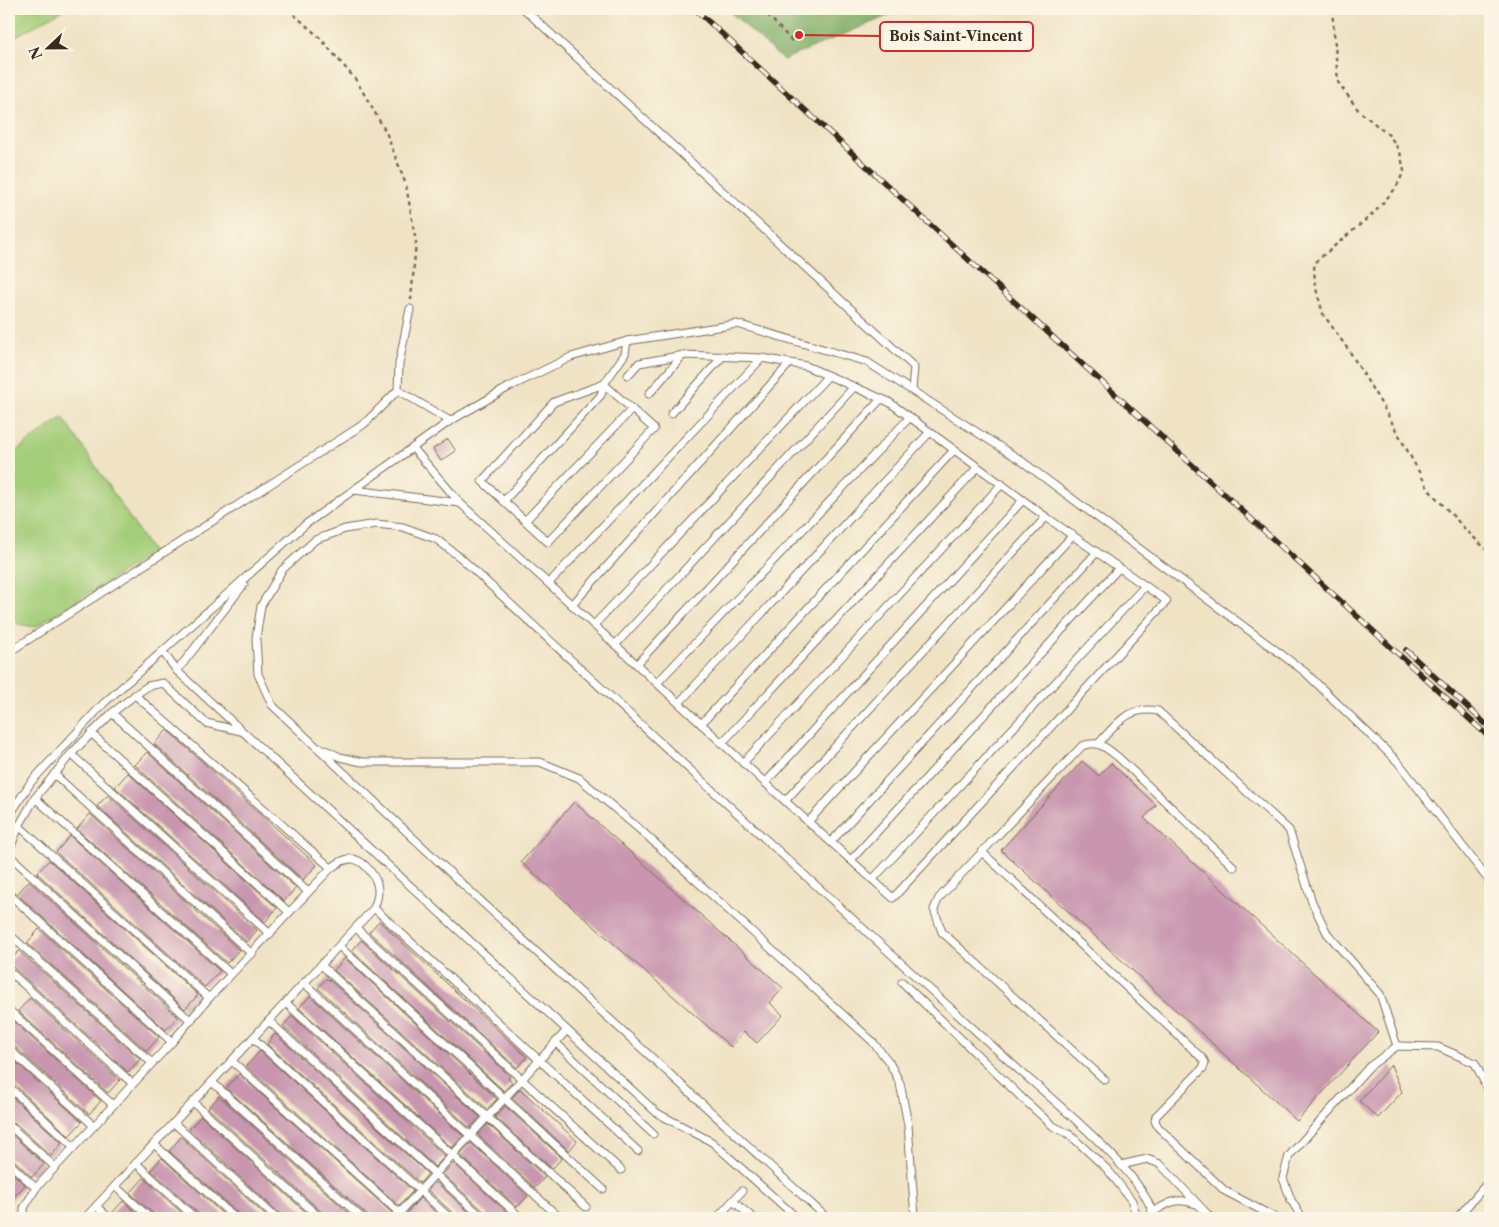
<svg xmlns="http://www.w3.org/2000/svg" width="1499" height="1227" font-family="'Libre Caslon Text',serif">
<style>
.green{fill:#a5ce7a;stroke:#707c4c}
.forest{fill:#84b16a;stroke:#606e44}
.building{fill:#c896af}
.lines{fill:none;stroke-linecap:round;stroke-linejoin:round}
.lane-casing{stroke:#7a6b58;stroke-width:9}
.path{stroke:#7a6b58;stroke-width:2.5;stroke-dasharray:4 4;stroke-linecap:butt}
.lane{stroke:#fff;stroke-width:7}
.rail-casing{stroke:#3b2a1e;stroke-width:5.5}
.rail{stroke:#fcf5e5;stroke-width:4;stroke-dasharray:11;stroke-linecap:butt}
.leader{fill:none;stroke:#d62828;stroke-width:2}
.callout-dot{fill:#d62828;stroke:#fcf5e5;stroke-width:2}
.callout{fill:#fcf5e5;stroke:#d62828;stroke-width:2}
.callout-label{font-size:14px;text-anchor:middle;font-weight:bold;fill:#3b2a1e}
</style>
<rect width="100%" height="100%" fill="#fcf5e5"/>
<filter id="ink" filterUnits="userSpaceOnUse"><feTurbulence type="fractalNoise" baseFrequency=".02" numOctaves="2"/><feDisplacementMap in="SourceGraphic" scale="10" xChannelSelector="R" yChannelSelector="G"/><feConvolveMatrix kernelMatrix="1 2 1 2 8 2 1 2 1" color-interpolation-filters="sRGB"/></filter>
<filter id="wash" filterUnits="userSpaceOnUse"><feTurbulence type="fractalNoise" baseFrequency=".0096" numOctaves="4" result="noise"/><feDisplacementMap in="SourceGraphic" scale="20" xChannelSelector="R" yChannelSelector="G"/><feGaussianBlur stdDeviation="1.12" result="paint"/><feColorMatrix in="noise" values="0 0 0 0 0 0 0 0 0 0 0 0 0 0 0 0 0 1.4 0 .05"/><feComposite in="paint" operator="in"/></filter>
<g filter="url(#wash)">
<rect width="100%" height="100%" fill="#efe3c4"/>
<!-- green -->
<g class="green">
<path d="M9,9H65L9,40Z"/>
<path d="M63,417L153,553L35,627L18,624L9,610V456Z"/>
</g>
<!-- forest -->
<path class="forest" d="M727,9H904L783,60Z"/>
<g id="blocks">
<!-- building -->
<g class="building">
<path d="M448,439L456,451L441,461L433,449Z"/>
<path d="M167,730L317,865L303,880L154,744Z"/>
<path d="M147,752L296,888L284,901L135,765Z"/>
<path d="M1082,761L1099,776L1111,763L1156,805L1144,818L1378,1032L1297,1121L1001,850Z"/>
<path d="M128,773L277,908L265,922L115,787Z"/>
<path d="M108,795L257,930L247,942L97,806Z"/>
<path d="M574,802L783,988L770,1003L783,1015L757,1043L744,1032L731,1047L521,862Z"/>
<path d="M90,814L239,950L227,963L77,829Z"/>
<path d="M70,836L220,971L205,987L56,852Z"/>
<path d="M49,860L198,995L185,1009L37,873Z"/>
<path d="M29,881L178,1017L166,1030L17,894Z"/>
<path d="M379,921L527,1057L517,1068L369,932Z"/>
<path d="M39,929L159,1037L147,1051L27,943Z"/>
<path d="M361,940L510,1076L508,1078L512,1082L504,1091L352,951Z"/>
<path d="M19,951L140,1059L128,1072L13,967L9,966V962Z"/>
<path d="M345,958L497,1099L487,1109L334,970Z"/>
<path d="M327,978L480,1117L470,1128L318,988Z"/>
<path d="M310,996L463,1136L452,1148L299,1008Z"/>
<path d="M30,998L120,1080L108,1093L18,1011Z"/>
<path d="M292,1016L445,1156L435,1167L283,1026Z"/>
<path d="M11,1019L101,1101L89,1114L13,1045L9,1044V1021Z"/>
<path d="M275,1034L428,1174L420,1183L267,1044Z"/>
<path d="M260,1051L413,1191L399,1206L246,1066Z"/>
<path d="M9,1056L82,1122L69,1136L13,1083L9,1082Z"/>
<path d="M1391,1065L1402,1092L1378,1118L1359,1101Z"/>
<path d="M239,1074L392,1213L390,1218H367L366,1214L226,1088Z"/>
<path d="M520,1089L577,1141L569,1151L512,1098Z"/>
<path d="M9,1094L62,1143L51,1156L13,1121L9,1120Z"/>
<path d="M219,1096L354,1218H325L324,1214L208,1108Z"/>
<path d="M505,1106L562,1158L552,1169L495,1117Z"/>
<path d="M201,1116L312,1218H281L280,1214L189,1129Z"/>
<path d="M488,1124L545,1177L535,1188L478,1135Z"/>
<path d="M9,1132L44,1164L32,1177L13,1159L9,1158Z"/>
<path d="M181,1137L268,1218H240L239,1214L169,1151Z"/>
<path d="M471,1143L528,1196L517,1207L460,1155Z"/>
<path d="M162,1158L227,1218H200L199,1214L151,1170Z"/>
<path d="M453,1163L510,1215L507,1218H488L487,1214L443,1174Z"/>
<path d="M9,1170L25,1185L9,1202Z"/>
<path d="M144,1178L187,1218H155L154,1214L130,1193Z"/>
<path d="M436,1182L475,1218H455L454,1214L428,1190Z"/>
<path d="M420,1198L442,1218H410L407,1213Z"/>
<path d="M123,1201L142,1218H114L112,1213Z"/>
</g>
</g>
</g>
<g filter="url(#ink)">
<use href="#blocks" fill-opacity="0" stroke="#7a6b58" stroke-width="1"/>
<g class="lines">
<!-- lane casing -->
<g class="lane-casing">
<g id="lane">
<path d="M524,9L914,367L912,390"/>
<path d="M628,375L639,363L684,355L762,358"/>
<path d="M604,384L654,429L548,542L482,481L554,402Z"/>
<path d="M398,390L399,364L410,309"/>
<path d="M649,394L683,355"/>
<path d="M671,414L723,356"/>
<path d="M413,448L460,503L572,605L785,801L893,898L1167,601L1046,517L889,402L806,366L762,358L549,583"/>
<path d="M354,490L460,503"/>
<path d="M504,501L601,395L604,384L625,354L627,341"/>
<path d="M525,521L632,409"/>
<path d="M572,605L790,363"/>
<path d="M594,625L828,376"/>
<path d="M615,645L854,387"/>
<path d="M9,652L364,424L398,390L450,421"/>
<path d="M163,652L177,671L657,1113L712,1142L797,1218"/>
<path d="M637,664L881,399"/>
<path d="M177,671L244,584"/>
<path d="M657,683L910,417"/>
<path d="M135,695L331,868"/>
<path d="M679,703L930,432"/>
<path d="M112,713L308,892"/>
<path d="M701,724L954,450"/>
<path d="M91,733L289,912"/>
<path d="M722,743L978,467"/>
<path d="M1098,744C1116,725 1128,705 1158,711L1289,830L1312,902L1327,933L1380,994L1397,1046"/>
<path d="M321,748L340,757L362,762H540L579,778L645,834L872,1041L889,1062L900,1083L908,1125L915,1218"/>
<path d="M71,754L270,934"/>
<path d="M743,763L1002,484"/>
<path d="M54,774L252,954"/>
<path d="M765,783L1023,500"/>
<path d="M35,798L231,974"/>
<path d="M785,801L1046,517"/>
<path d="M9,816L31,782L104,703L306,524L450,421L509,387L571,357L627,341L737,324L867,362L1019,459L1305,672L1398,762L1490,882"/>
<path d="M808,822L1073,535"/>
<path d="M19,826L209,998"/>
<path d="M831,842L1097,552"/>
<path d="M9,851L19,826L35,798L71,754L112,713L135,695L148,686L163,683L206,723L241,731"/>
<path d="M982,852L939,898L934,909L942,932L1105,1080"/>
<path d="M9,855L191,1021"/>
<path d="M851,860L1119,568"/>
<path d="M1234,867L1118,757C1105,747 1099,740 1082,746L982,852L1203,1059L1205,1063L1203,1068L1156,1116L1155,1121L1158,1127L1225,1191L1276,1218"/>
<path d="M873,879L1145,586"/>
<path d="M9,894L172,1042"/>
<path d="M374,908L638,1151"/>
<path d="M356,928L621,1170"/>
<path d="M9,934L152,1063"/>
<path d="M339,946L603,1189"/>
<path d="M321,965L586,1207"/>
<path d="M9,971L133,1084"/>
<path d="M902,982L1022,1098L1053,1126L1069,1134L1108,1170L1132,1201L1137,1218"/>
<path d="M304,983L560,1218"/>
<path d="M286,1003L521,1218"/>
<path d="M9,1010L113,1105"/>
<path d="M269,1021L483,1218"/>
<path d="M253,1038L450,1218"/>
<path d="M555,1042L653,1134"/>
<path d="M9,1049L94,1126"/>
<path d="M232,1061L405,1218"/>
<path d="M212,1082L362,1218"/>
<path d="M9,1087L74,1147"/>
<path d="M193,1102L320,1218"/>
<path d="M174,1123L276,1218"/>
<path d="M9,1125L55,1167"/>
<path d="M154,1144L235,1218"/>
<path d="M9,1163L36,1188"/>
<path d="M136,1163L195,1218"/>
<path d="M1121,1165L1147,1159L1160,1164L1211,1218"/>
<path d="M115,1186L150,1218"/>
<path d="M733,1201L753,1218"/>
<path d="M96,1206L109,1218"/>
<path d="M1153,1212C1170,1202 1176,1197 1196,1204"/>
<path d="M9,1213L14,1218"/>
<path d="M24,1218V1208L36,1188L172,1042L209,998L331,868C337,864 344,858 353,859C365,861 379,879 378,892C378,897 376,903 374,908L85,1218"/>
<path d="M395,1218L567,1030"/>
<path d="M717,1218L742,1191"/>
<path d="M827,1218L459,881L272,705L258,674L256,638L261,606L282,570L315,540L345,529L376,524L403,527L436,539L461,558C646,730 832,901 1019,1070C1050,1098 1151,1179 1153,1218"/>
<path d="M1302,1218L1291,1200L1283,1178L1289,1156L1369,1067L1397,1046L1438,1047L1475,1063L1490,1094"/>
<path d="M1457,1218L1490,1180"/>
</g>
</g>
<!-- path -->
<g class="path">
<path d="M288,9L320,38L356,80L386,132L406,185L416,242L411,300"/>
<path d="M762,9L793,42"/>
<path d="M1332,9L1338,82L1359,111L1390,136L1400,152L1404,171L1396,188L1374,213L1314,263L1315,285L1323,314L1350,352L1385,410L1429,490L1467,531L1490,553"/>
</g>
<!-- lane -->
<use href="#lane" class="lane"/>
<!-- rail casing -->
<g class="rail-casing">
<g id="rail">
<path d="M695,9L1490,738"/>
<path d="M1406,650L1490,728"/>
</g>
</g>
<!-- rail -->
<use href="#rail" class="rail"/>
</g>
</g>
<!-- callouts -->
<path class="leader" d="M799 35L880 36"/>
<circle class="callout-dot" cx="799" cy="35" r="5"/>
<rect class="callout" x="880" y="22" width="153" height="29" rx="5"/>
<g class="callout-label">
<text x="956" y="41">Bois Saint-Vincent</text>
</g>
<!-- margin -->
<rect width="1499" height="1227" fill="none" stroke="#fcf5e5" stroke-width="30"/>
<!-- north arrow -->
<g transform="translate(48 48) rotate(248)" stroke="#fcf5e5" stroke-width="4" paint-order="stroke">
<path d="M0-4L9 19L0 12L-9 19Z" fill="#3b2a1e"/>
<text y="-8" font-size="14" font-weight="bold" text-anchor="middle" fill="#3b2a1e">N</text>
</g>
</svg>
